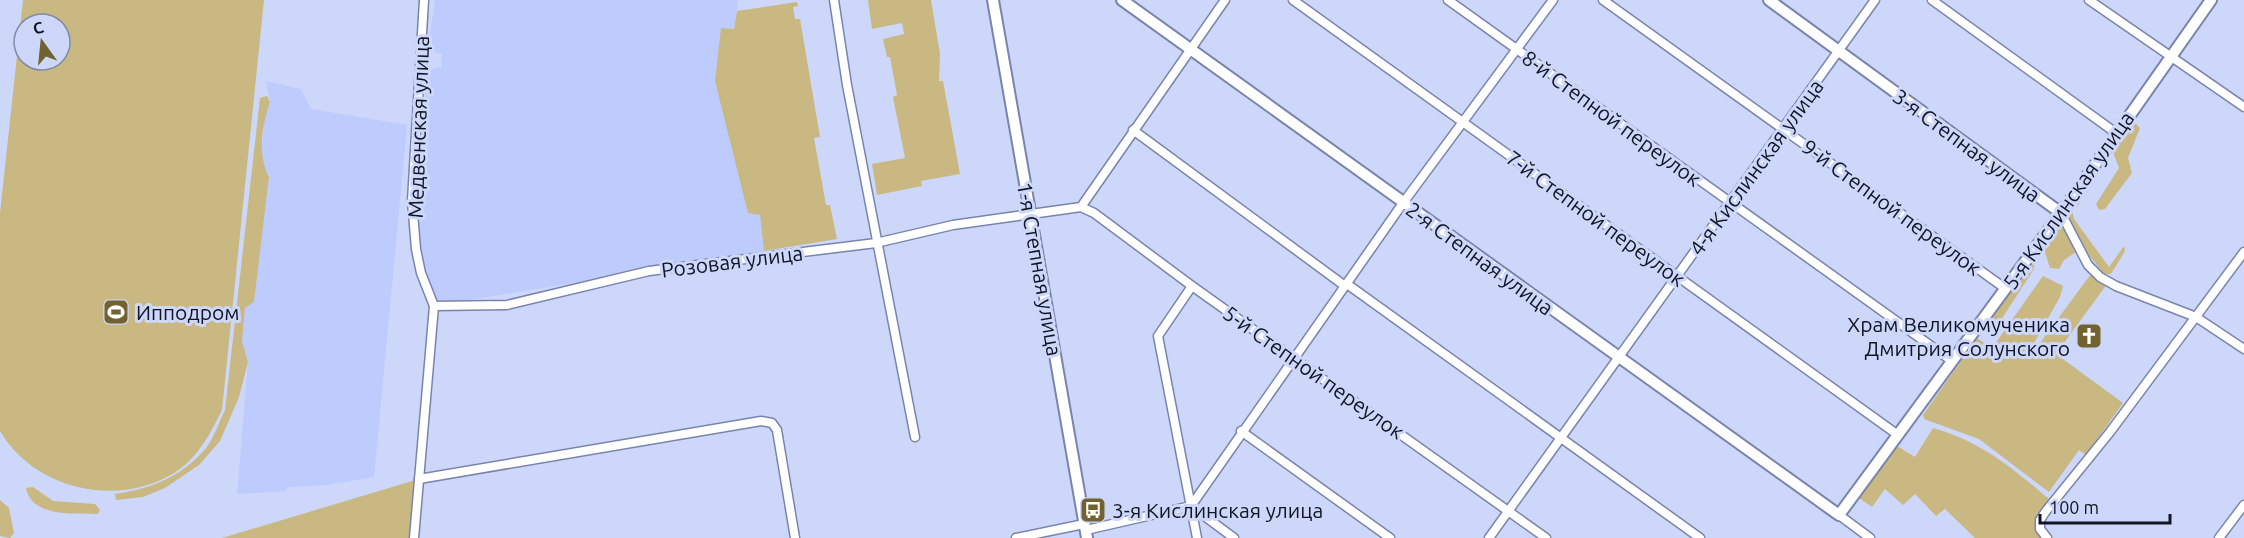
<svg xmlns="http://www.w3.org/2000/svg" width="2244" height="538" font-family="Ubuntu,sans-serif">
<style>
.built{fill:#bdcbfd}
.green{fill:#c9b882;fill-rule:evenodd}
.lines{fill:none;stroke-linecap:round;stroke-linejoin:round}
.minor-casing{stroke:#7984ac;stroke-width:11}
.tertiary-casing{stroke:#7984ac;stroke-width:14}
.minor{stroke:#fff;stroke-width:8}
.tertiary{stroke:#fff;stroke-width:10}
.labels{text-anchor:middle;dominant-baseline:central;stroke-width:6;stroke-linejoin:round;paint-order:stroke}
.street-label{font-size:21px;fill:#111524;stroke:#cdd7fa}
.poi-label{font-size:21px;fill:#111524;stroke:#cdd7fa;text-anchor:start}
</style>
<rect width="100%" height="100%" fill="#cdd7fa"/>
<!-- built -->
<g class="built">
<path d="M435,0H738L734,29L722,28L760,214L764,251L434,306L424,266L417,206L421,136L428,73L435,68H441L442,54L436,53L429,43Z"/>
<path d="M266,81L301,89L311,109L407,125L374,477L328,485L287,487L286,491L237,494L248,362L242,341L245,308L254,301L269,177L261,162L264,120L270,102Z"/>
</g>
<!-- green -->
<g class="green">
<path d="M23,0H264L222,410C211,432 200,454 180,469C122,510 35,491 0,431V213ZM24,24H60V60H24Z"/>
<path d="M868,0H931L940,54L939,81H943L960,174L921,181L922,186L877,195L872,164L905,158L893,97L897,95L890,57H887L883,39L904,34L902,23L872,29Z"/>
<path d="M797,2L798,6L793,7L795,19H800L820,137L814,138L826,205H830L837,239L764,251L760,215L748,213L715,81L721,28L734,29L737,11Z"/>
<path d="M267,96L270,102C262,126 257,154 269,177L254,302L245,308L242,341L248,362L239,397L220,441L199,465L165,488L143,497L116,500L115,494C150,489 182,477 206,448C214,438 219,422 225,410L260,98Z"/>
<path d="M2135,123L2140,128L2128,158L2132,173L2105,209L2099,210L2096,204L2119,168L2111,147L2129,124Z"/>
<path d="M2084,185L2087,188L2080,203L2072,210L2074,219L2109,267L2124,246L2125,251L2111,274H2104L2089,255L2067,213Z"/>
<path d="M2059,224L2065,225L2076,252L2064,260L2059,269L2050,268L2043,246Z"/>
<path d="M2034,264V269L2001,320L1994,321L1992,315L2028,266Z"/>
<path d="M2091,274L2107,284L2056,354L2123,403L2086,455L2079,450L2049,492L1979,439L1924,419L1923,415L1977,338L1992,348L2043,276L2063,286L2060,297L2029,352L2031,355Z"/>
<path d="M1933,428C1982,442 2011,467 2049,499L2037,517L2045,538H1975L1945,509L1936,516L1915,494L1903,505L1885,489L1872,507L1859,498L1897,446L1915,457Z"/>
<path d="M419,479L414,538H222Z"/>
<path d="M33,487L53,501L95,504L100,510L98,514C74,513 32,518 26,488Z"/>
<path d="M0,500L9,508L14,533L10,538L0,536Z"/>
</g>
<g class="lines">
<!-- minor casing -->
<g class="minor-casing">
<g id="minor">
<path d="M834,0L847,85L915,437"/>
<path d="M1293,0L1898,435"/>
<path d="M1448,0L1952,361"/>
<path d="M1603,0L2006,289"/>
<path d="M1932,0L2116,133"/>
<path d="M2089,0L2244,107"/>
<path d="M1133,130L1345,286"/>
<path d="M1081,207L1094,213L1192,286L1546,538"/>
<path d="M2061,213L2088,265L2100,277L2116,286L2196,317L2244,349"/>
<path d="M1347,284L1700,538"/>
<path d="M1192,286L1158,336L1197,538"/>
<path d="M434,306L507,305L649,271L876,243L953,225L1081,207L1225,0"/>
<path d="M1241,431L1390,538"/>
<path d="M419,479L761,421L772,423L777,430L795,538"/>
<path d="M1191,506L1234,538"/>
<path d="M1839,515L1870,538"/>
<path d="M1086,530L1191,506L1403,203L1553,0"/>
<path d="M414,538L434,306L421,273L416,249L412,201L424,0"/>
<path d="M1016,538L1084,524"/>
<path d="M1489,538L1875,0"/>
<path d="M2047,538L2040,529V520L2046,511L2110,432L2244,252"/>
<path d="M2219,538L2244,505"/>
</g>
</g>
<!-- tertiary casing -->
<g class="tertiary-casing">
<g id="tertiary">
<path d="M993,0L1087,538"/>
<path d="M1122,0L1839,515L2061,213L2211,0"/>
<path d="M1769,0L2061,213"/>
</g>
</g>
<!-- minor -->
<use href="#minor" class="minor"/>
<!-- tertiary -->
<use href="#tertiary" class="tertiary"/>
</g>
<!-- icons -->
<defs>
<g id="stadium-square" transform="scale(1.35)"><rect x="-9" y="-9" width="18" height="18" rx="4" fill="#716230" stroke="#cdd7fa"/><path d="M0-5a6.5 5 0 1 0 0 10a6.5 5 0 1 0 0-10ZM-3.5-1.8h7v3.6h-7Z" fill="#fff"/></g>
<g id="church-square" transform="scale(1.35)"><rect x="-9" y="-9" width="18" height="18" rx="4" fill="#716230" stroke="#cdd7fa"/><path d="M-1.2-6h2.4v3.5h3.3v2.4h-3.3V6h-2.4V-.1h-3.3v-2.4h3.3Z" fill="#fff"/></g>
<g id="bus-square" transform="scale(1.35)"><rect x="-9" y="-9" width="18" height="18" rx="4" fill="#716230" stroke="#cdd7fa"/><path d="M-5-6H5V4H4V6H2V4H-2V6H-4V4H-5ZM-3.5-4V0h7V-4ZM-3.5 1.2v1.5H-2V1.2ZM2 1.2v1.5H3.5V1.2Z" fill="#fff"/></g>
</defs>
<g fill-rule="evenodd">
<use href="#stadium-square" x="116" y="312"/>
<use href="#church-square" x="2089" y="336"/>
<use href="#bus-square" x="1093" y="510"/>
</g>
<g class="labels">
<!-- street labels -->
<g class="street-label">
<text transform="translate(1612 118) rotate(36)">8-й Степной переулок</text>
<text transform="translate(418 127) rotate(-88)">Медвенская улица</text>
<text transform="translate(1967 145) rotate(36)">3-я Степная улица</text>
<text transform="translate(1756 167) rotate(-54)">4-я Кислинская улица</text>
<text transform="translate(2068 200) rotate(-55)">5-я Кислинская улица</text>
<text transform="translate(1892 207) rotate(36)">9-й Степной переулок</text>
<text transform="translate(1596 218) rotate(36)">7-й Степной переулок</text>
<text transform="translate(1480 258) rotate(36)">2-я Степная улица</text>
<text transform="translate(732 261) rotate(-7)">Розовая улица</text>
<text transform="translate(1040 269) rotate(80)">1-я Степная улица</text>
<text transform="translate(1314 372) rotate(35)">5-й Степной переулок</text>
</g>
<!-- poi labels -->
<g class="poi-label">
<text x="136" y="312">Ипподром</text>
<text x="2070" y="324" text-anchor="end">Храм Великомученика<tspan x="2070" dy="24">Дмитрия Солунского</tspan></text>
<text x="1112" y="510">3-я Кислинская улица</text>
</g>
</g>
<!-- north arrow -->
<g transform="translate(42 42) rotate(345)"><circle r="28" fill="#cdd7fa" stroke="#8289a4" stroke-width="1.5"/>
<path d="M0-4.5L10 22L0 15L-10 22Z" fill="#716230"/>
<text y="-9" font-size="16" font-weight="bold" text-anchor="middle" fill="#111524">С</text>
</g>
<!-- scale -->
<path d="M2040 514v9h130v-9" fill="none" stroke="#111524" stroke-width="3"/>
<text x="2049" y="514" font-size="18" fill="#111524" stroke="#cdd7fa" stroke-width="4.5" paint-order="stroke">100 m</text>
</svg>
